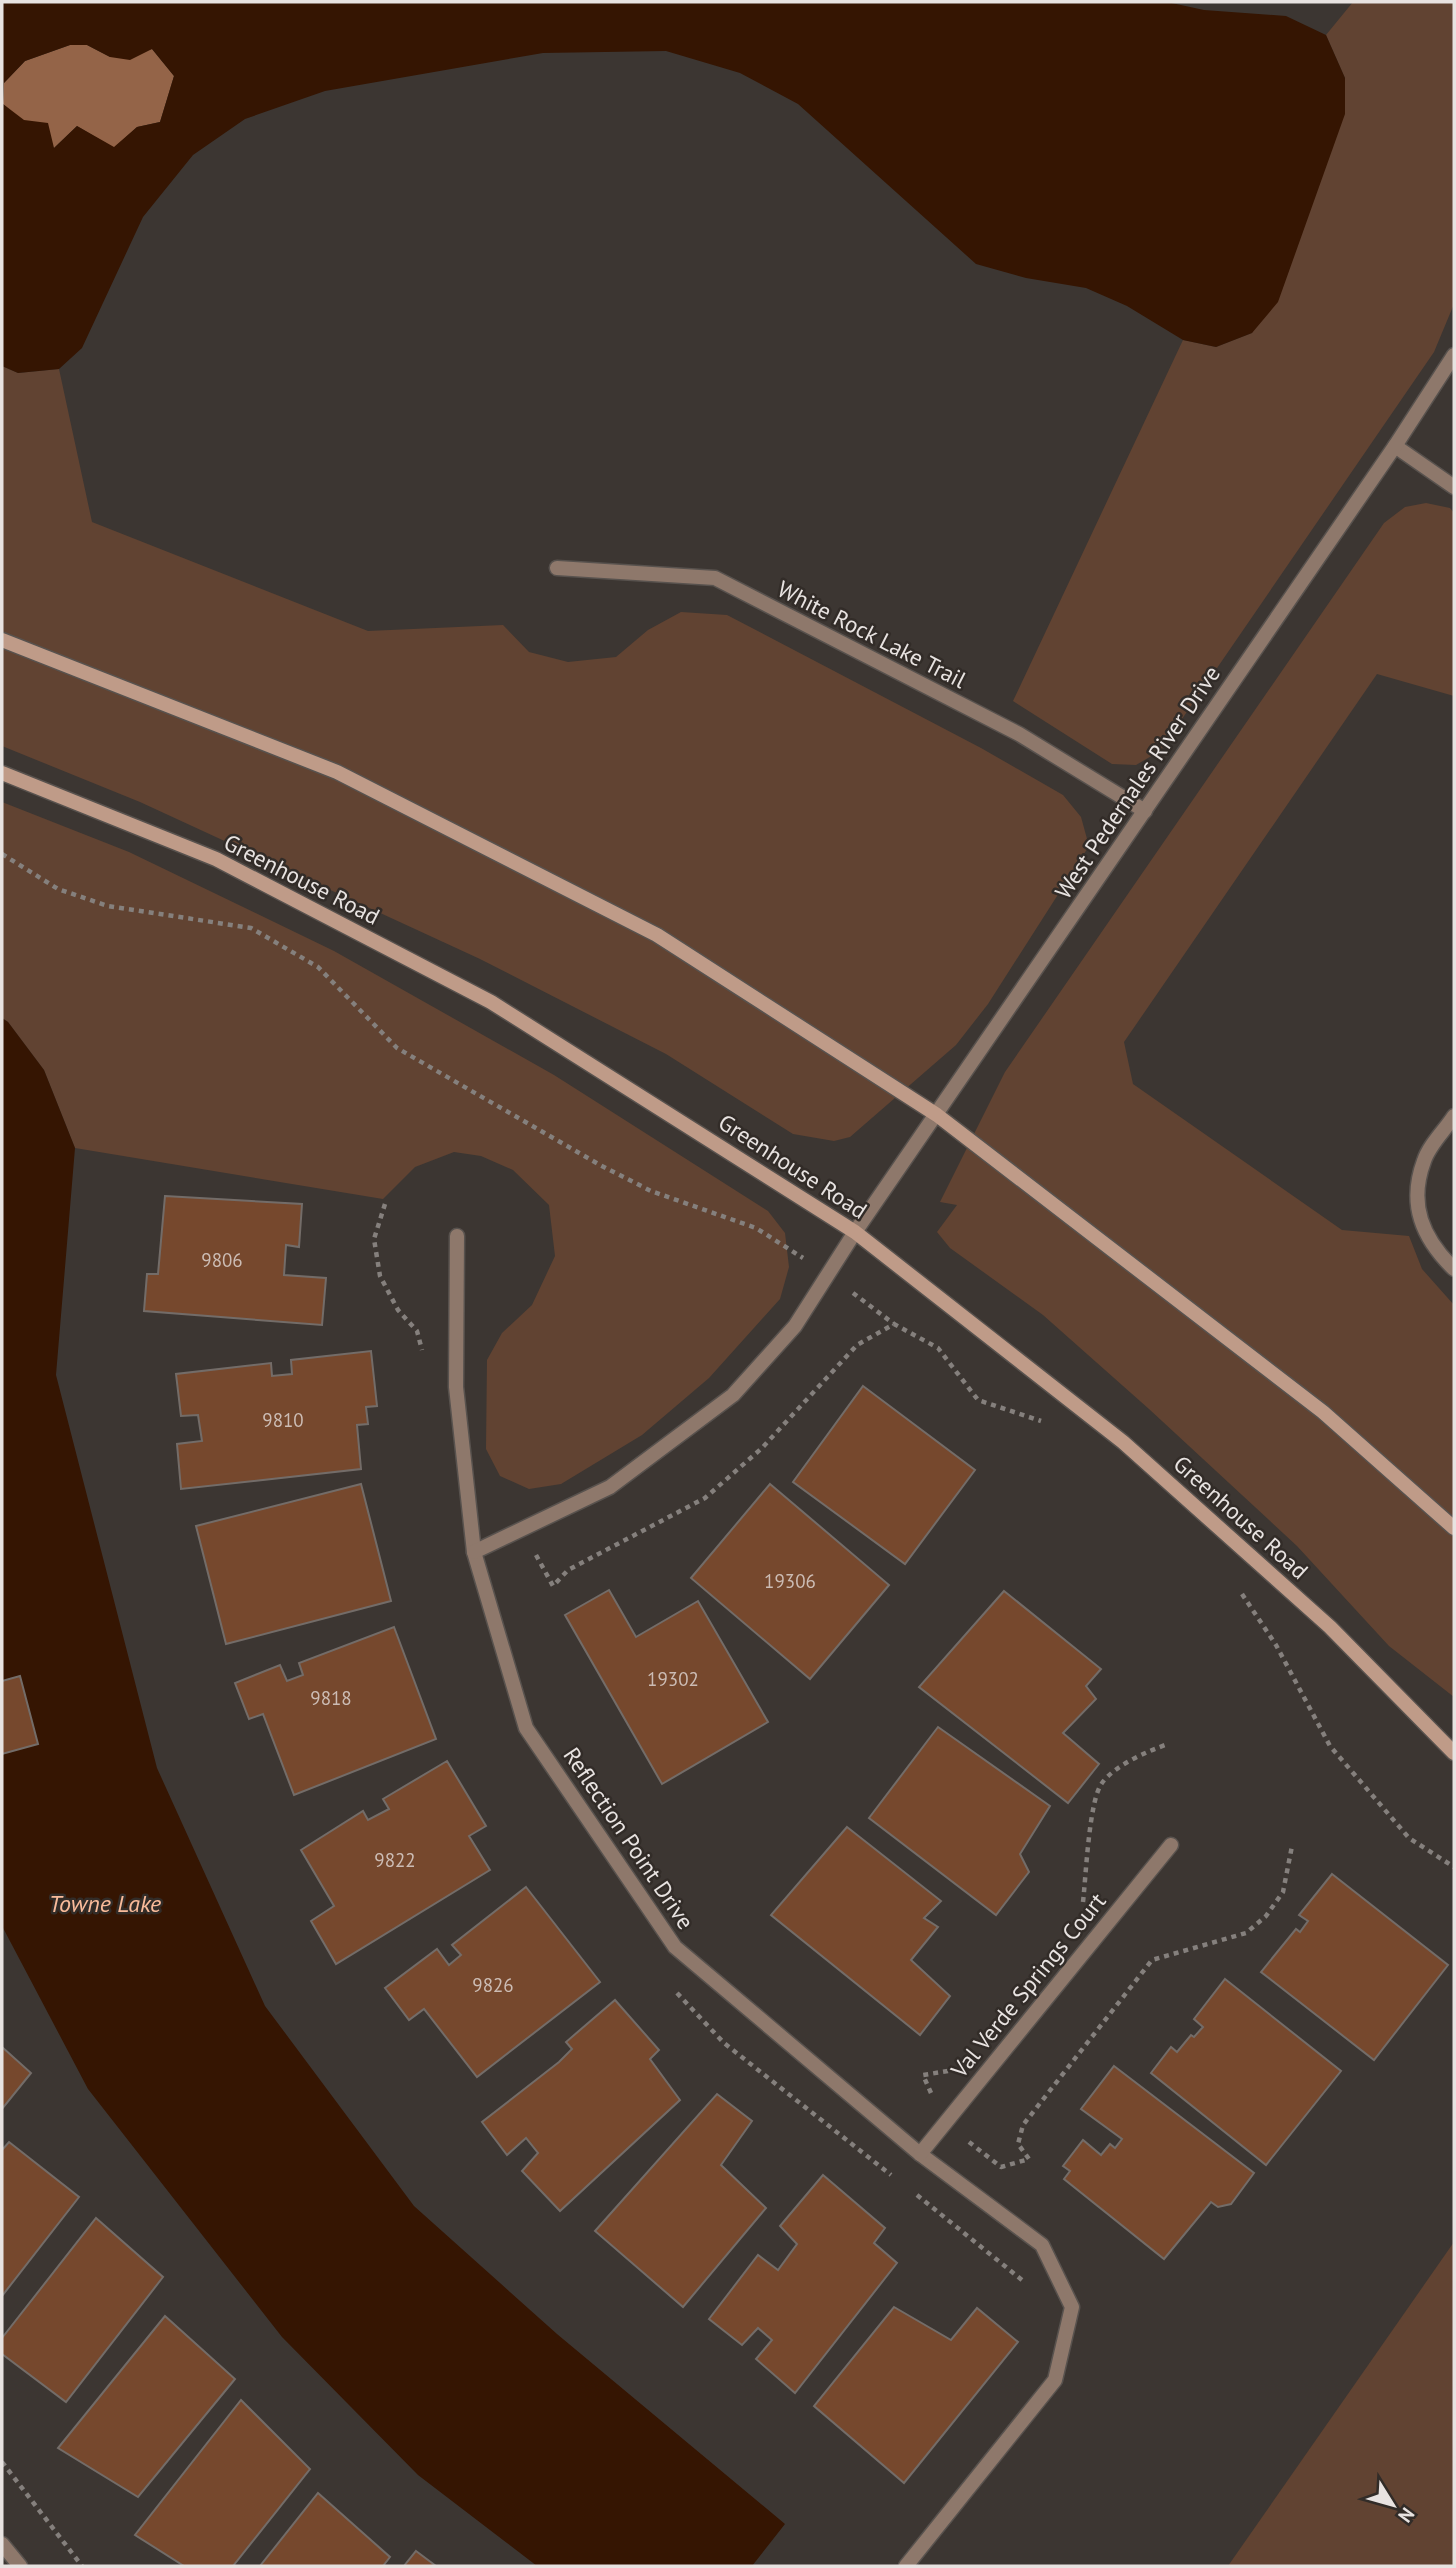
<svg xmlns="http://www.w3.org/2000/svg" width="1456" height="2568" font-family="'PT Sans',sans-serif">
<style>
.green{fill:#614332}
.forest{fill:#946448}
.water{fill:#351502;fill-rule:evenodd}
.building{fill:#76482d;stroke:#736c68;stroke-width:2}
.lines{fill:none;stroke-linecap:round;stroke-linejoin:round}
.minor-casing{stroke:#58524e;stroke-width:17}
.secondary-casing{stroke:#58524e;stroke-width:17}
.path{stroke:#85807d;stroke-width:4.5;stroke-dasharray:5 5;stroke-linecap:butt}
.minor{stroke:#8e786b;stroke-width:14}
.secondary{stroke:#bf9b88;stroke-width:14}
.labels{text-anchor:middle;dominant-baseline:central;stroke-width:5;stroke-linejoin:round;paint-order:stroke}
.number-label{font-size:19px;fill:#ccbcb4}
.street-label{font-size:23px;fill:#e8e3e1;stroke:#322c28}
.water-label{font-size:24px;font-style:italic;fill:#f9bb9a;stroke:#322c28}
</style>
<rect width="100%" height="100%" fill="#3c3632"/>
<!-- green -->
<g class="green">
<path d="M1353,2H1454V304L1434,352L1160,751L1136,765L1112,764L1013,701L1183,340L1216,347L1252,333L1345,78L1326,35Z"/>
<path d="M2,366L18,373L59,369L92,522L368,631L503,625L529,652L568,662L616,657L648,630L681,612L727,615L981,748L1063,795L1081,817L1089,846L988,1004L956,1045L850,1137L834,1141L793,1134L666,1054L480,959L140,802L2,746Z"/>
<path d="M1426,503L1450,508L1454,513V696L1377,674L1124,1042L1133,1084L1342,1230L1409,1236L1422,1269L1454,1305V1697L1389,1646L1297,1546L1149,1409L1043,1315L950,1248L937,1232L957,1205L940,1202L1005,1072L1384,523L1405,507Z"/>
<path d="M2,802L129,852L334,951L554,1075L768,1211L785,1233L789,1267L780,1299L709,1378L642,1435L561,1484L529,1489L500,1476L486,1449L487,1360L502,1333L532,1305L555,1256L549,1205L513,1170L481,1156L454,1152L415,1167L383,1199L75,1148L44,1070L8,1022L2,1018Z"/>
<path d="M1454,2242V2566H1228Z"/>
</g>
<!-- forest -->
<path class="forest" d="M70,45H87L110,57L152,49L174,76L160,122L137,127L114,148L77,126L54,148L3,104L4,83L25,61Z"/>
<!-- water -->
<g class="water">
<path d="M2,2H1167L1204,10L1286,16L1326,35L1345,78V114L1278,302L1252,333L1216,347L1183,340L1127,306L1086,288L1026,278L976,264L798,104L740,73L666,51L543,53L325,91L245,119L193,155L143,217L82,348L59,369L18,373L2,366ZM70,45H87L110,57L130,60L152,49L174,76L160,122L137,127L114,147L77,126L54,148L48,123L24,120L3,104L4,83L25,61Z"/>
<path d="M2,1018L8,1022L44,1070L75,1148L56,1375L157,1768L265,2006L414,2206L557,2334L785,2524L752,2566H537L418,2475L282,2337L88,2089L2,1926Z"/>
</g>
<!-- building -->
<g class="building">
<path d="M165,1196L302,1204L299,1247L286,1245L284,1275L326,1278L322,1325L144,1311L147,1274H158Z"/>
<path d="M371,1351L377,1406L366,1407L368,1424L357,1425L361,1469L181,1489L177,1444L202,1441L198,1415L181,1416L176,1374L271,1363L272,1376L292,1374L291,1360Z"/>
<path d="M863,1386L975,1470L905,1564L793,1482Z"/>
<path d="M361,1484L391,1601L226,1644L196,1526Z"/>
<path d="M770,1484L889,1585L810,1679L691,1578Z"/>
<path d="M609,1590L636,1637L698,1601L768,1722L662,1784L565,1615Z"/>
<path d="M1004,1591L1101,1669L1086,1686L1096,1699L1063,1733L1099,1764L1068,1803L919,1687Z"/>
<path d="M394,1627L436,1739L294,1795L263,1714L249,1719L235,1683L280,1665L287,1681L303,1675L299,1663Z"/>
<path d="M20,1676L38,1744L2,1754V1681Z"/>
<path d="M938,1727L1050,1806L1020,1854L1029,1872L996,1915L869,1818Z"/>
<path d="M447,1761L486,1826L469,1836L490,1870L336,1964L311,1921L334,1906L301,1850L363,1811L368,1820L389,1809L383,1799Z"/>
<path d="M847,1827L941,1901L924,1918L938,1927L911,1960L950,1996L920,2035L771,1915Z"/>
<path d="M1332,1874L1448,1965L1374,2060L1261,1972L1296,1929L1300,1932L1308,1921L1299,1915Z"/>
<path d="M526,1887L600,1982L477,2077L424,2009L409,2020L385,1988L437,1949L449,1965L461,1955L452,1945Z"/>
<path d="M1225,1979L1341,2071L1266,2165L1151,2073L1171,2047L1177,2052L1191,2035L1194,2037L1203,2027L1194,2019Z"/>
<path d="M615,2000L659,2050L650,2059L680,2100L560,2211L522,2171L538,2153L526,2138L507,2155L482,2122L559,2062L572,2049L566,2042Z"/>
<path d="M2,2047L31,2073L2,2109Z"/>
<path d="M1114,2066L1254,2173L1231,2204L1218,2207L1211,2202L1164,2259L1064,2179L1070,2171L1063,2166L1083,2140L1101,2155L1110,2144L1115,2148L1122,2139L1081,2109Z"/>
<path d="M717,2094L752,2121L721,2165L766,2208L683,2307L595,2231Z"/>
<path d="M9,2142L79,2197L2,2296V2150Z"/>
<path d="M823,2175L885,2228L874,2243L897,2263L795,2393L756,2359L772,2340L758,2328L742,2345L709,2319L758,2255L778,2270L797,2244L780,2226Z"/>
<path d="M96,2218L163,2277L66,2402L2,2354V2338Z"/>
<path d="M894,2307L951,2340L977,2308L1018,2342L904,2483L814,2406Z"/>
<path d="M165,2316L235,2379L138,2497L58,2448Z"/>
<path d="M241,2400L310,2469L233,2566H184L135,2535Z"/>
<path d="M318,2493L390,2557L383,2566H260Z"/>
<path d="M416,2551L436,2566H404Z"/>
</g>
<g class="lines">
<!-- minor casing -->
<g class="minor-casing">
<g id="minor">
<path d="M1395,446L1454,487"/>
<path d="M557,568L715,578L1019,734L1145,811"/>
<path d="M1454,1116C1445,1130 1429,1145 1424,1161C1408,1204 1422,1238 1454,1269"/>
<path d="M457,1236L456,1387L474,1552L526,1728L675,1947L920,2154L1042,2245L1072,2307L1055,2380L906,2566"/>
<path d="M474,1552L610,1487L733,1395L795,1326L855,1232L1395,446L1454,355"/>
<path d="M920,2154L1171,1845"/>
<path d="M2,2544L20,2566"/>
</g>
</g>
<!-- secondary casing -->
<g class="secondary-casing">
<g id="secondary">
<path d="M2,640L337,772L657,935L937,1115L1323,1412L1454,1528"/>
<path d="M2,773L216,859L491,1002L855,1232L1123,1442L1330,1627L1454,1753"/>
</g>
</g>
<!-- path -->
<g class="path">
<path d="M2,854L58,889L108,906L251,928L318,967L397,1048L600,1165L651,1191L756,1228L803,1258"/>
<path d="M385,1204L374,1239L380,1276L398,1310L417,1331L422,1350"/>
<path d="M853,1293L894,1324"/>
<path d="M536,1555L553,1586L568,1570L705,1498L762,1448L857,1345L894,1324L938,1348L978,1400L1041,1421"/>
<path d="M1242,1594L1276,1645L1330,1746L1409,1838L1454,1867"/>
<path d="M1083,1902C1086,1876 1089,1800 1102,1783C1115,1765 1148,1751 1168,1744"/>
<path d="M677,1993L724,2043L891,2175"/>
<path d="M931,2093L923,2075L948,2071"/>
<path d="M969,2142L1001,2167L1029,2159L1018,2144L1023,2125L1152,1960L1246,1933L1266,1916L1283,1892L1292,1846"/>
<path d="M917,2195L1022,2280"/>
<path d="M2,2462L82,2566"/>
</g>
<!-- minor -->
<use href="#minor" class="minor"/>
<!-- secondary -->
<use href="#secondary" class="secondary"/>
</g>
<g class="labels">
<!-- number labels -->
<g class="number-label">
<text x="222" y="1260">9806</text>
<text x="283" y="1420">9810</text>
<text x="790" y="1581">19306</text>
<text x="673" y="1679">19302</text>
<text x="331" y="1698">9818</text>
<text x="395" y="1860">9822</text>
<text x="493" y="1985">9826</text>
</g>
<!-- street labels -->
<g class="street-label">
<text transform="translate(872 634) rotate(27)">White Rock Lake Trail</text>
<text transform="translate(1137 782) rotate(-56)">West Pedernales River Drive</text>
<text transform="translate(302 879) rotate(27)">Greenhouse Road</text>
<text transform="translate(793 1166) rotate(33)">Greenhouse Road</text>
<text transform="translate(1241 1517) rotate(42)">Greenhouse Road</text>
<text transform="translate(629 1838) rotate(56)">Reflection Point Drive</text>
<text transform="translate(1028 1985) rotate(-51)">Val Verde Springs Court</text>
</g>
<!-- water labels -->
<g class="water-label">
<text x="105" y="1903">Towne Lake</text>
</g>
</g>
<!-- border -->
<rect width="1456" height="2568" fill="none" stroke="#e8e3e1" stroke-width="7"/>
<!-- north arrow -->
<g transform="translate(1393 2505) rotate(127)" stroke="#322c28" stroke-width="5" paint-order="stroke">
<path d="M0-5L12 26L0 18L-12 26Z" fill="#e8e3e1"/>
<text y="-10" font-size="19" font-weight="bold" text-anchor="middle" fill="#e8e3e1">N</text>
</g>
</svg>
